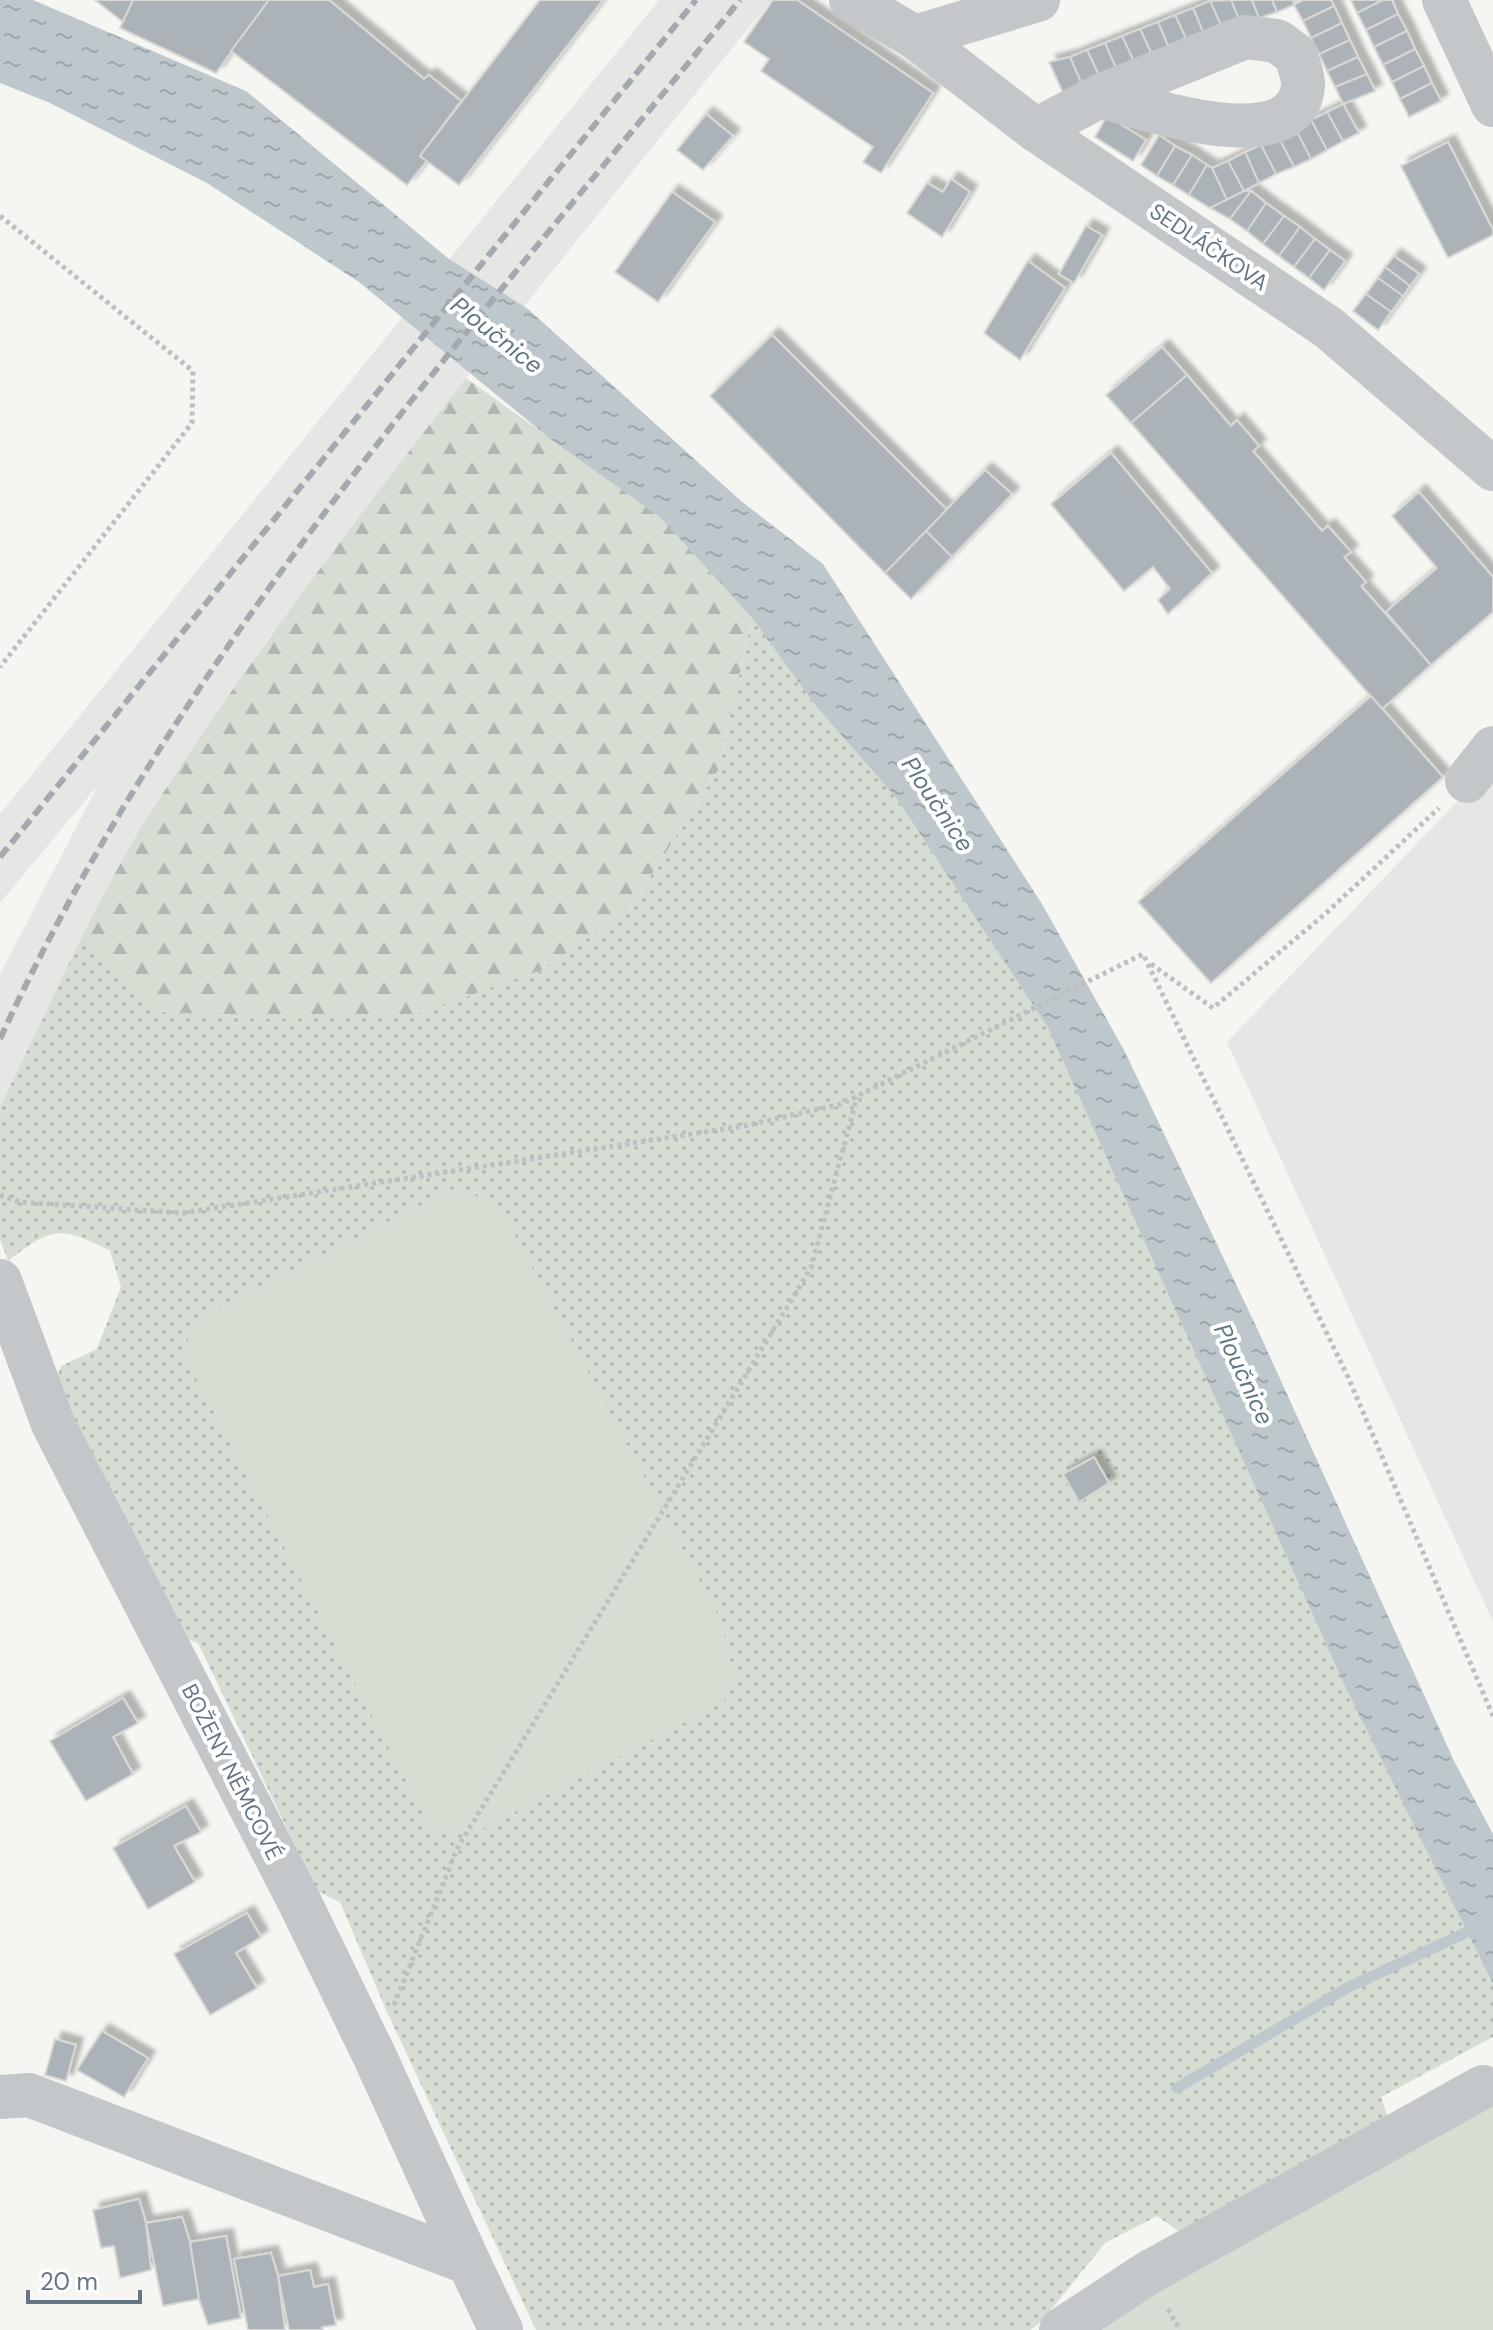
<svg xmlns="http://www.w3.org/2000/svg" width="1493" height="2330" font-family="'DM Sans',sans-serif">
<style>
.built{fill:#e6e7e5}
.grass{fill:url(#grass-dots)}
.forest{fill:url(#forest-firs)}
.garden{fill:#d6ddd3}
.water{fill:url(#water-ripples)}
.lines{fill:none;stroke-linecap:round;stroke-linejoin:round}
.stream{stroke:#bdc7cc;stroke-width:11}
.building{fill:#abb3b8;stroke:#d7d7d4;stroke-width:2;filter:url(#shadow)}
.path{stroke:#bdbfc1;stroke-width:5;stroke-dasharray:4 4;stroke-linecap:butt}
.minor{stroke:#c3c7ca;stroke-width:44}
.rail{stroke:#a3a9af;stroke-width:6;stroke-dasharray:12 6;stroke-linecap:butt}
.labels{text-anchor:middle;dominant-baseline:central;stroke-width:8;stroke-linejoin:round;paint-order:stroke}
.street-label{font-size:22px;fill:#647584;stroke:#fff}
.water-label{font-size:24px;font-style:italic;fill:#5f7780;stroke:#fff}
</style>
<defs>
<pattern id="grass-dots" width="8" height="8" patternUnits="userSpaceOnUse" patternTransform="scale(2)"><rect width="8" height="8" fill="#d6ddd3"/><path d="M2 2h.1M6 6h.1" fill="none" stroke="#b1b8b1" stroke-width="1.8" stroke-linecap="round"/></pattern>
<pattern id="forest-firs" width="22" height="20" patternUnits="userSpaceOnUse" patternTransform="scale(2)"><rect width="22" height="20" fill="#d6ddd3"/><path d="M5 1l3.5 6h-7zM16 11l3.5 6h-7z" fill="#b1b8b1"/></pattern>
<pattern id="water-ripples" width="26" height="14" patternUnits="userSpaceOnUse" patternTransform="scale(2)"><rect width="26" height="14" fill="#bdc7cc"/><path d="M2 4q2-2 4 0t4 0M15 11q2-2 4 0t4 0" fill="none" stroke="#9da6ab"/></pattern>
<filter id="shadow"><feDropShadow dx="7" dy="-7" stdDeviation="2" flood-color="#0004"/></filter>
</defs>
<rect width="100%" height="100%" fill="#f5f6f2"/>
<!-- built -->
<g class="built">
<path d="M659,0H771L466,378L267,640L150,813L84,932L0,1107V974L98,785L0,903V814Z"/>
<path d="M1493,764V1622L1227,1042Z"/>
</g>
<!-- grass -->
<path class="grass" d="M752,618L815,705L897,799L1048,1028L1348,1693L1493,1984V2037L1381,2097L1391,2127L1194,2242L1157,2216L1105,2243L1041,2322L1030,2330H536L387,2012L340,1902L317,1891L198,1643L173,1635L53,1388L61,1366L97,1349L121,1287L110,1251C61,1225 51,1227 8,1261L0,1239V1107L84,932L154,1011L277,1019L628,912L718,770Z"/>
<!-- forest -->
<path class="forest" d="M466,378L660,517L752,618L718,770L628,912L539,971L414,1015L277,1019L153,1011L84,932C106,891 127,849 152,810C248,660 357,518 466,378Z"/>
<!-- garden -->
<g class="garden">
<path d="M461,1185L506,1218L721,1620L735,1678L724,1702L472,1835L433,1833L183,1354L195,1319Z"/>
<path d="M1493,2106V2330H1083Z"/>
</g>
<!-- water -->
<path class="water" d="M0,0H33L246,91L449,259L528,309L741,501L823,564L1042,904L1124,1050L1256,1326L1455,1763L1493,1834V1984L1348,1693L1048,1028L897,799L815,705L752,618L660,517L549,438L359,282L207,183L50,103L0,83Z"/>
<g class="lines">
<!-- stream -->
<path class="stream" d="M1177,2088L1349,1987L1493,1920"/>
</g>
<!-- building -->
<g class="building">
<path d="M95,0H133L123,22Z"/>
<path d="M133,0H269L216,73L120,28Z"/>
<path d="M269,0H329L424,79L429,75L461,101L420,156L427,161L407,185L231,51Z"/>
<path d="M540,0H603L459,185L420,156Z"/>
<path d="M773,0H797L933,93L881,173L863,162L873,147L761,71L769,59L744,42Z"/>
<path d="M1231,0H1252L1259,18L1241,25Z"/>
<path d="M1231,0L1241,25L1224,32L1210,1Z"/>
<path d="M1252,0H1272L1277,12L1259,18Z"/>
<path d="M1272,0H1293L1294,5L1277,12Z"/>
<path d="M1303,0H1331L1334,6L1303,21L1294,5Z"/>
<path d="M1351,0H1383L1357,13Z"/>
<path d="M1383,0H1392L1398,14L1366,30L1357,13Z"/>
<path d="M1210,1L1224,32L1206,39L1193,8Z"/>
<path d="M1334,6L1342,23L1311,38L1303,21Z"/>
<path d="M1193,8L1206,39L1189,45L1175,15Z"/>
<path d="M1398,14L1407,31L1374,47L1366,30Z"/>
<path d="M1175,15L1189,45L1171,53L1158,22Z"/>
<path d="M1158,22L1171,53L1154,59L1140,29Z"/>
<path d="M1342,23L1350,40L1319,54L1311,38Z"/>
<path d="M1140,29L1154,59L1136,66L1122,36Z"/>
<path d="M1407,31L1415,49L1383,65L1374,47Z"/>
<path d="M1122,36L1136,66L1118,73L1105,43Z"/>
<path d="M1350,40L1358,57L1327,71L1319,54Z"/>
<path d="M1105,43L1118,73L1101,80L1087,50Z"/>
<path d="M1415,49L1424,66L1392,82L1383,65Z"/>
<path d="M1087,50L1101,80L1083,87L1070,57Z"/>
<path d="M1070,57L1083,87L1064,95L1049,62Z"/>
<path d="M1358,57L1367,74L1335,87L1327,71Z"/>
<path d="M1424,66L1432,83L1400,99L1392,82Z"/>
<path d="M1367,74L1375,91L1343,104L1335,87Z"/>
<path d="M1432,83L1441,101L1409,117L1400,99Z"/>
<path d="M1343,104L1359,133L1343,141L1327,112Z"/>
<path d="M1327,112L1343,141L1327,150L1311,120Z"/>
<path d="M706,114L733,136L703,170L677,150Z"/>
<path d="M1107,116L1146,140L1133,161L1095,137Z"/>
<path d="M1311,120L1327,150L1311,159L1295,128Z"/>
<path d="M1295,128L1311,159L1294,167L1278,136Z"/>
<path d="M1159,135L1175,146L1157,176L1141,165Z"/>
<path d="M1278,136L1294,167L1276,174L1261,145Z"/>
<path d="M1448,142L1493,230V235L1448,258L1401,166Z"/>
<path d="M1261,145L1276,174L1259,183L1245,152Z"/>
<path d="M1175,146L1192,155L1173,185L1157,176Z"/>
<path d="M1245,152L1259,183L1244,191L1228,161Z"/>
<path d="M1192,155L1207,165L1189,195L1173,185Z"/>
<path d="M1228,161L1244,191L1227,200L1212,168Z"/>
<path d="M1207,165L1212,168L1227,200L1210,208L1189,195Z"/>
<path d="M951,179L970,192L942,237L907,213L927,183L943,192Z"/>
<path d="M1244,191H1251L1230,219L1210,208Z"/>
<path d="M1251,191L1266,203L1247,231L1230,219Z"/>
<path d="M672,192L715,222L658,302L615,272Z"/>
<path d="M1266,203L1284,216L1263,244L1247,231Z"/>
<path d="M1284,216L1300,227L1279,256L1263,244Z"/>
<path d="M1086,226L1102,235L1074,283L1059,274Z"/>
<path d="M1300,227L1315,239L1294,267L1279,256Z"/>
<path d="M1315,239L1330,250L1309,278L1294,267Z"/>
<path d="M1330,250L1345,261L1324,290L1309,278Z"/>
<path d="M1394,256L1419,274L1410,286L1385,267Z"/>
<path d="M1028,261L1065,288L1020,360L984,333Z"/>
<path d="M1385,267L1410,286L1403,296L1378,278Z"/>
<path d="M1378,278L1403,296L1391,312L1366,294Z"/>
<path d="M1366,294L1391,312L1378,330L1353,311Z"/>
<path d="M772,335L947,510L885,573L710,396Z"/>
<path d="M1162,347L1187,375L1131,423L1106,395Z"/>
<path d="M1187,375L1231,426L1237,420L1259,446L1253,451L1322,531L1328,526L1351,552L1344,557L1366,582L1361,586L1431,665L1382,709L1131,423Z"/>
<path d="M1111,453L1212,573L1168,614L1158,600L1170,589L1153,567L1124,591L1051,504Z"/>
<path d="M985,470L1012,494L952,557L926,531Z"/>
<path d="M1419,492L1493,577V612L1431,665L1386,612L1437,568L1392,516Z"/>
<path d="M926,531L952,557L911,599L885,573Z"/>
<path d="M1371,696L1443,777L1211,983L1138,902Z"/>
<path d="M1094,1457L1109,1483L1079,1502L1063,1474Z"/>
<path d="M123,1698L138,1723L113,1737L133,1774L86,1801L50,1741Z"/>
<path d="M186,1806L201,1832L174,1846L195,1882L148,1909L113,1848Z"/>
<path d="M247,1913L261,1937L236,1953L257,1988L210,2015L174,1954Z"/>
<path d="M102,2031L148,2058L124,2097L77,2070Z"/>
<path d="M55,2039L76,2045L66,2081L45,2075Z"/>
<path d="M139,2199L146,2223L151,2270L120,2278L114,2246L101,2248L93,2210Z"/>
<path d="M182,2217L190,2242L199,2299L163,2306L146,2223Z"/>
<path d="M226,2236L241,2318L208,2325L199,2299L190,2242Z"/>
<path d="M271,2253L278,2276L285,2330H248L234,2259Z"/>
<path d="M310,2270L314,2287L328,2284L336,2325L322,2327L323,2330H289L278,2276Z"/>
</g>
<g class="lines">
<!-- path -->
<g class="path">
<path d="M0,216L193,371L192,423L0,667"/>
<path d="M1151,964L1213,1008L1325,914L1439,808"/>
<path d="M0,1195L20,1202L183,1213L749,1125L841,1104L1143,954L1348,1377L1493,1716"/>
<path d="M394,2005L458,1847L811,1268L857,1097"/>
<path d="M1168,2309L1180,2330"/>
</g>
<!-- minor -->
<g class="minor">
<path d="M851,0L915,37L1036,130L1329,328L1493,469"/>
<path d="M1444,0L1493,105"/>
<path d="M915,37L1038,0"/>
<path d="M1036,130L1100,96L1245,37L1277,41L1296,55C1298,64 1304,77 1303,86C1296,162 1142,107 1100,96"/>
<path d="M1467,781L1493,748"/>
<path d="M0,1281L53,1424L300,1903L375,2057L469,2263"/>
<path d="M0,2097L29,2095L469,2263L501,2330"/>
<path d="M1061,2330L1148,2273L1483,2087"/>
</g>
<!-- rail -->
<g class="rail">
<path d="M0,857L696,0"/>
<path d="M0,1039C179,650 472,329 740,0"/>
</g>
</g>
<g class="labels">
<!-- street labels -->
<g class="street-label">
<text transform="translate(1209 247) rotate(34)">SEDLÁČKOVA</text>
<text transform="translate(232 1772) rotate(63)">BOŽENY NĚMCOVÉ</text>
</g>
<!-- water labels -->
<g class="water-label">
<text transform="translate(497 335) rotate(38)">Ploučnice</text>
<text transform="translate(938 804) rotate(56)">Ploučnice</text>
<text transform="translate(1244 1374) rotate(65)">Ploučnice</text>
</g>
</g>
<!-- scale -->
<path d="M28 2290v12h112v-12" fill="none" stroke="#647584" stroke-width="4"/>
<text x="40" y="2290" font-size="24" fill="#647584" stroke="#ffffff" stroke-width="6" paint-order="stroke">20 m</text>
</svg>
